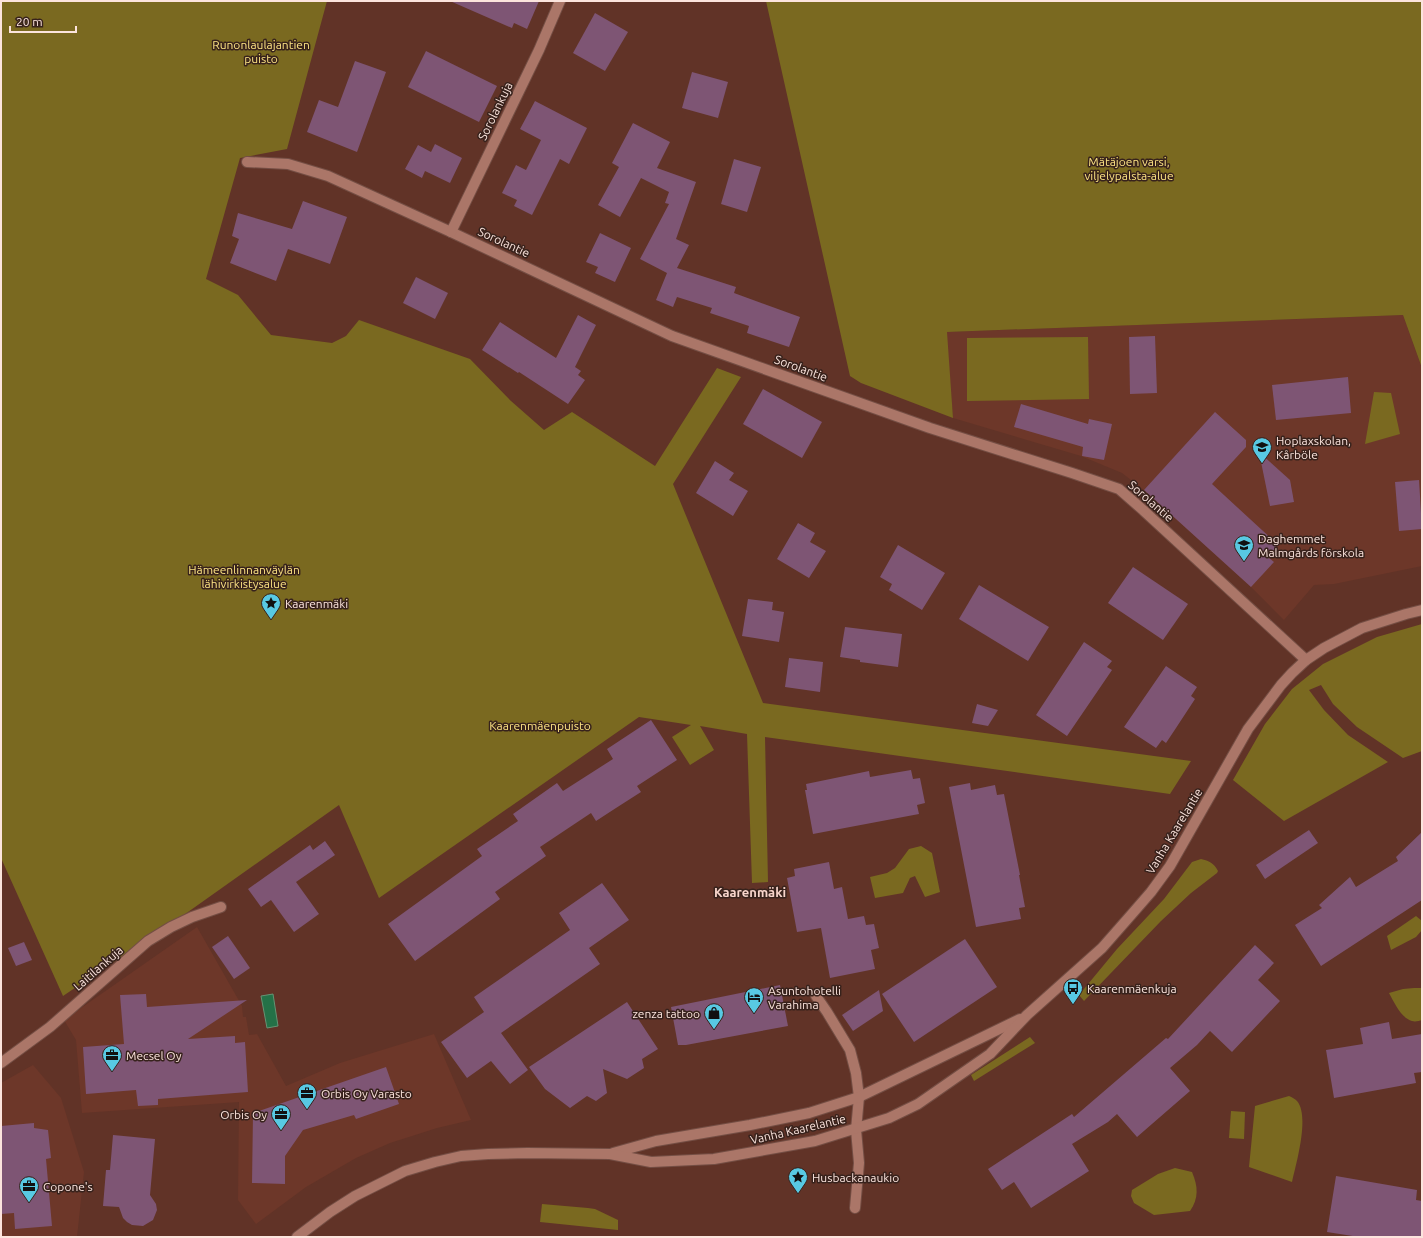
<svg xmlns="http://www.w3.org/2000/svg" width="1423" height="1238" font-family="Ubuntu,sans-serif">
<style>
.built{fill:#6d3729}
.green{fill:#7a6920}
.water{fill:#247147;stroke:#659474}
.building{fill:#7e5574}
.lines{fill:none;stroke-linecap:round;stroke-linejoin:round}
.street-casing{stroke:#744e44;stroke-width:12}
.secondary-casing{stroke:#744e44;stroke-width:12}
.street{stroke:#ab7668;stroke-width:10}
.secondary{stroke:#ab7668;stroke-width:10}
.labels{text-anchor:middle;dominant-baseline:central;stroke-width:3;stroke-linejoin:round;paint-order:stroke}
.park-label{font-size:12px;fill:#fce383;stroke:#37221c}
.street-label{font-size:12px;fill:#fce4dd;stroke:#37221c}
.poi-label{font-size:12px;fill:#fce4dd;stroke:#37221c;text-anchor:start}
.neighbourhood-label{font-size:13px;font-weight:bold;fill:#f8d5cb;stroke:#37221c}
</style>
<rect width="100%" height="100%" fill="#613327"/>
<!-- built -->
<g class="built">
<path d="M1403,315L1422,368V566L1334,584L1314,585L1284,620L1251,587L1144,490L1122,473L1081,456L953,418L946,332Z"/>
<path d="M197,927L242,1006L243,1017H246L249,1035L257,1034L286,1086L340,1063L434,1034L471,1120L437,1128L409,1137L390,1143L356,1158L306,1187L256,1224L238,1200L239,1102L82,1113L76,1040L64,1020Z"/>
<path d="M33,1065L61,1098L84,1172L77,1237H1V1083Z"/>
</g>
<!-- green -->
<g class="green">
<path d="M1,1H327L287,149L240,158L206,279L238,295L271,335L332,343L346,336L359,320L470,359L511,401L544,430L572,412L655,466L717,368L741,377L673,484L763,703L1191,761L1170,794L765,737L768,882L752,883L747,734L700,726L714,750L690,765L672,737L691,725L639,717L379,898L339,805L188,912L63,996L1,858Z"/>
<path d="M766,1H1422V368L1403,315L947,332L953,418L861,383L850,376Z"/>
<path d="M1088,337L1089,399L967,401V338Z"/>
<path d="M1374,392L1391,393L1400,434L1365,444Z"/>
<path d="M1422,624V751L1403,758L1357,727L1333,704L1321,685L1309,690L1324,710L1348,735L1388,762L1284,821L1233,780L1265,724L1292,689L1323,664L1377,637Z"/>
<path d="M921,846L932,853L940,892L925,897L915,876L910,878L903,893L875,898L870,877L887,873L895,868L909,849Z"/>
<path d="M1201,859C1209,861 1214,863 1218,871L1217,873L1191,893L1161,921L1084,1001L1079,995L1117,949L1164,899L1192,862Z"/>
<path d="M1416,916L1422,921V930L1416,937L1391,950L1387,936Z"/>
<path d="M1414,988H1422V1020C1419,1021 1415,1022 1412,1021C1401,1018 1394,1002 1389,993L1403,989Z"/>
<path d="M1030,1037L1035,1043L974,1081L971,1075Z"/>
<path d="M1289,1096C1292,1097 1295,1099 1297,1101C1310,1116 1296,1164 1292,1182L1249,1167L1255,1106Z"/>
<path d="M1231,1111L1245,1112L1244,1139L1229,1138Z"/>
<path d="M1175,1168L1192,1172C1198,1186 1199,1198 1190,1211L1154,1215L1134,1203L1131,1196L1132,1190L1158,1174Z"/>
<path d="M542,1204L588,1208L595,1209L618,1220V1230L540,1222Z"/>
</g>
<!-- water -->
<path class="water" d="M273,994L278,1026L267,1028L261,996Z"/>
<!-- building -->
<g class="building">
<path d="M450,1H539L527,29L514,23L512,28Z"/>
<path d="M595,13L628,32L605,71L573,53Z"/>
<path d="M426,51L497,86L479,122L408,87Z"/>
<path d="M355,61L386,72L357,152L307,132L319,100L338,107Z"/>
<path d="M692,72L728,82L718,118L682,108Z"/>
<path d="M535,101L587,128L569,164L560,159L532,215L514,206L517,200L502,193L516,165L526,170L541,140L520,129Z"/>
<path d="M633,123L670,142L657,168L696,182L676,239L689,245L677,268L736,287L734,293L800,317L789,347L747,333L749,326L710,313L712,308L677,297L673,307L656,300L667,273L640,259L669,204L665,203L669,192L641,178L620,217L598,205L619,167L612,163Z"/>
<path d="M435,144L462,158L450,183L425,171L422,178L405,169L418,145L431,152Z"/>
<path d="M734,159L761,167L747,212L721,204Z"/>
<path d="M303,201L347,217L330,264L288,249L276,281L230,263L239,239L232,236L238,213L292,229Z"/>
<path d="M600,233L631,248L615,282L595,273L598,267L586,262Z"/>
<path d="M416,277L448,293L435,319L403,303Z"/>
<path d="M578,315L596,325L575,367L581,371L578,375L585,380L568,404L519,372L518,373L482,350L500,322L556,358Z"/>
<path d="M1155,336L1157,393L1130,394L1129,337Z"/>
<path d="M1348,377L1351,413L1276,420L1272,385Z"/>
<path d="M763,389L822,422L802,458L743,424Z"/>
<path d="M1021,404L1088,424L1089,419L1112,424L1104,460L1082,456L1083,447L1014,427Z"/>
<path d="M1215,412L1246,440V447L1212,484L1276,543V550L1269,558L1274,562L1251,587L1144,490Z"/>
<path d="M1259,452L1290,480L1294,502L1270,506Z"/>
<path d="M715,461L734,473L729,480L748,491L733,516L696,493Z"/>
<path d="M1419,480L1422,529L1399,531L1395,482Z"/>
<path d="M798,523L815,533L810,542L826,551L809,578L777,559Z"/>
<path d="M898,545L945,573L922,610L889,590L892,584L880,577Z"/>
<path d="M1133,567L1188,604L1163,640L1108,603Z"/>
<path d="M979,585L1049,627L1028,661L959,619Z"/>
<path d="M748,599L773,602L772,610L784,612L779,642L742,636Z"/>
<path d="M845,627L902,634L898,667L860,662V660L840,657Z"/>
<path d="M1084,642L1112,661L1107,667L1112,670L1067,736L1036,715Z"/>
<path d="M789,658L823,662L820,692L785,687Z"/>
<path d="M1166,666L1197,687L1191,696L1195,699L1176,728L1166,743L1162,740L1156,748L1124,727Z"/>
<path d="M977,704L998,710L988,726L972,723Z"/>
<path d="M651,720L677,760L637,786L641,792L616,808L596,821L591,813L540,847L546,856L495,892L500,899L415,961L388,924L482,856L477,849L518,821L513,814L557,783L563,791L613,759L607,749Z"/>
<path d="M911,770L913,779L920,778L925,803L917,805L919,814L813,834L805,790H807L806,784L869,771L870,777Z"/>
<path d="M970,783L971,790L995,785L997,795L1004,794L1020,875H1019L1025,907L1019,908L1021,919L976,927L949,787Z"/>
<path d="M1309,830L1318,843L1265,879L1256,865Z"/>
<path d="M1422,832V900L1321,966L1295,925L1322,908L1319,905L1350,877L1356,887L1398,861L1396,857Z"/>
<path d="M325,841L335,855L296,882L319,914L294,932L271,900L261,907L248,889L310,845L313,850Z"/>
<path d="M829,862L834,889L842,887L848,919L864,916L866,925L874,924L879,948L871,950L875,969L830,978L821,928L797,932L787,878L795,876L794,869Z"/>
<path d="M602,883L629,920L589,948L600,964L501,1033L528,1070L510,1084L491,1061L467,1078L441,1042L484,1012L474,997L570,930L559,913Z"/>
<path d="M228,936L250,968L234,979L212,947Z"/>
<path d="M965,939L997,987L914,1042L882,994Z"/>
<path d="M24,942L32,960L16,966L8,948Z"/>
<path d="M1255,945L1274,963L1258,980L1280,1001L1232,1052L1210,1031L1197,1045L1170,1068L1190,1091L1137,1137L1117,1114L1108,1122L1072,1144L1089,1171L1031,1208L1014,1182L1002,1190L988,1169L1072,1114L1074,1117L1166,1038L1168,1039Z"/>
<path d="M780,985L788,1026L686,1045H678L671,1007Z"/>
<path d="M879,990L883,1011L853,1031L842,1015Z"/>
<path d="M146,994L147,1007L247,1000L188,1039L235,1036V1043L245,1042L248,1092L158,1099V1105L138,1106L136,1090L86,1094L83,1047L124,1044L120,995Z"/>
<path d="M627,1002L658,1049L642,1059L644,1068L627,1079L603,1069L607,1093L596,1101L587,1096L570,1108L545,1089L529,1067Z"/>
<path d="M1389,1022L1392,1039L1422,1034V1072L1414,1073L1416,1083L1334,1098L1326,1050L1363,1044L1360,1028Z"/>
<path d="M386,1067L399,1104L356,1119L354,1115L303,1130L285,1156V1184L252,1183L253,1113Z"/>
<path d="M34,1123V1128L48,1130L51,1158L46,1159L52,1226L15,1229L14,1213L1,1214V1126Z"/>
<path d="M113,1135L155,1139L150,1195L156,1204L157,1210L153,1220L143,1226L132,1225L127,1222L123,1218L119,1207L103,1206L106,1170H110Z"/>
<path d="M1336,1176L1417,1190L1416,1200L1422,1201V1237H1359L1327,1232Z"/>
</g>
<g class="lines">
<!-- street casing -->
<g class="street-casing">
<g id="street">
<path d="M247,162L288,164L328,176L451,232L672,336L930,428L1072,473L1119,489L1143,510L1306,660"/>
<path d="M451,232L539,50L560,1"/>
<path d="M816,996L827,1012L850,1050L856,1073L859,1097L856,1130L859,1163L855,1208"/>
<path d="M1,1063L50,1027L148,941L171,927L192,917L221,907"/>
</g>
</g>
<!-- secondary casing -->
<g class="secondary-casing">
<g id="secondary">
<path d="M613,1153L656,1141L750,1125L809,1113L859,1097L1020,1019"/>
<path d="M297,1237L330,1212L355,1196L405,1171L435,1162L461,1156L488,1154L527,1153L610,1154L651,1162L714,1159L815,1141L889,1118L918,1104L990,1054L1027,1015L1102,948L1131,915L1151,892L1170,866L1248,729L1281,685L1292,673L1306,660L1324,648L1362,628L1406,614L1422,610"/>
</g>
</g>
<!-- street -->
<use href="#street" class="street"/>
<!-- secondary -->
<use href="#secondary" class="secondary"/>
</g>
<!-- icons -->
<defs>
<g id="school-pin" transform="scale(1)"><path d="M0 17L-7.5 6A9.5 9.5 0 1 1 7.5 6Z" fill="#58c9e3" stroke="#37221c"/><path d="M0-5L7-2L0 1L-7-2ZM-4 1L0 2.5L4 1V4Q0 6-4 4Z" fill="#111"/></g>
<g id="sight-pin" transform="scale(1)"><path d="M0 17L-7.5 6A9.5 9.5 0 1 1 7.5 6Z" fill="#58c9e3" stroke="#37221c"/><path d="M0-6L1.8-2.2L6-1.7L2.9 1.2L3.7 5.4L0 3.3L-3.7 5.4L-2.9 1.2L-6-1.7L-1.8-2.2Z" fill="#111"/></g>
<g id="bus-pin" transform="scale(1)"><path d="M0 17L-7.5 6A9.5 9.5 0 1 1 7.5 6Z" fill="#58c9e3" stroke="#37221c"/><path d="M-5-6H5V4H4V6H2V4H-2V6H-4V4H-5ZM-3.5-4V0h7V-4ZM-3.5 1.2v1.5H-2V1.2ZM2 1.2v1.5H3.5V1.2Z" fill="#111"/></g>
<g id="hotel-pin" transform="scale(1)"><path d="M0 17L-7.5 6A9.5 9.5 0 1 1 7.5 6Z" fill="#58c9e3" stroke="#37221c"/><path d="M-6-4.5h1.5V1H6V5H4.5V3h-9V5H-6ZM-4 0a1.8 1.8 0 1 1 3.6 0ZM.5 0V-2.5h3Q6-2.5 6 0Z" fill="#111"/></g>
<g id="shop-pin" transform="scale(1)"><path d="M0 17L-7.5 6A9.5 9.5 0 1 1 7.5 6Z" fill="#58c9e3" stroke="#37221c"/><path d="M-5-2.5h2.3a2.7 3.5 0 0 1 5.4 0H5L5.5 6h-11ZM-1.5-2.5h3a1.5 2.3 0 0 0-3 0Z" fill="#111"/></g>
<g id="office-pin" transform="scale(1)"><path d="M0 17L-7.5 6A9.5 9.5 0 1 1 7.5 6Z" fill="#58c9e3" stroke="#37221c"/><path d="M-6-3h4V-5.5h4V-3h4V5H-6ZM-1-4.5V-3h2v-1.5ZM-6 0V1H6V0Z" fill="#111"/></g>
</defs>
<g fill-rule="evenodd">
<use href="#school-pin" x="1262" y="447"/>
<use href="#school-pin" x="1244" y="545"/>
<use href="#sight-pin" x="271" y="603"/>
<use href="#bus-pin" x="1073" y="988"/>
<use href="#hotel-pin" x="754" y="997"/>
<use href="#shop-pin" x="714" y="1013"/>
<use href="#office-pin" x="112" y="1055"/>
<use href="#office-pin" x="307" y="1093"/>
<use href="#office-pin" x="281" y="1114"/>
<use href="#sight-pin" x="798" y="1177"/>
<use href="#office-pin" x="29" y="1186"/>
</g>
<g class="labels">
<!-- park labels -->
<g class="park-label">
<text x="261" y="44">Runonlaulajantien<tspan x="261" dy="14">puisto</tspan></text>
<text x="1129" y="161">Mätäjoen varsi,<tspan x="1129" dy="14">viljelypalsta-alue</tspan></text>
<text x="244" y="569">Hämeenlinnanväylän<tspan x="244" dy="14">lähivirkistysalue</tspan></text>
<text x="540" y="725">Kaarenmäenpuisto</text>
</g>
<!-- street labels -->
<g class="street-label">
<text transform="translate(495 111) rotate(-64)">Sorolankuja</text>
<text transform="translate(504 242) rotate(25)">Sorolantie</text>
<text transform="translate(801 368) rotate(20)">Sorolantie</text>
<text transform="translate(1151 501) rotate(41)">Sorolantie</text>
<text transform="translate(1174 831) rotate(-59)">Vanha Kaarelantie</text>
<text transform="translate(98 968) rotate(-41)">Laitilankuja</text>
<text transform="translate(798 1129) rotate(-13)">Vanha Kaarelantie</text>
</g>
<!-- poi labels -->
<g class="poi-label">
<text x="1276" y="440">Hoplaxskolan,<tspan x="1276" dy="14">Kårböle</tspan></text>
<text x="1258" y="538">Daghemmet<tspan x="1258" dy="14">Malmgårds förskola</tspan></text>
<text x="285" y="603">Kaarenmäki</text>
<text x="1087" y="988">Kaarenmäenkuja</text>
<text x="768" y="990">Asuntohotelli<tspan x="768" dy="14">Varahima</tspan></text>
<text x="700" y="1013" text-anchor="end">zenza tattoo</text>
<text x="126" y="1055">Mecsel Oy</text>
<text x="321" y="1093">Orbis Oy Varasto</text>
<text x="267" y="1114" text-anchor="end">Orbis Oy</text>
<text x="812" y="1177">Husbackanaukio</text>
<text x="43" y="1186">Copone's</text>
</g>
<!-- neighbourhood labels -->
<g class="neighbourhood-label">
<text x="750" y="892">Kaarenmäki</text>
</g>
</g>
<!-- border -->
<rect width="1423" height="1238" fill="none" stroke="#fce4dd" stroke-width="4"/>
<!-- scale -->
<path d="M10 26v6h66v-6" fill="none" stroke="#fce4dd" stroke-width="2"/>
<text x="16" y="26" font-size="12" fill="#fce4dd" stroke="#37221c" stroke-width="3" paint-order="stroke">20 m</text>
</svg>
